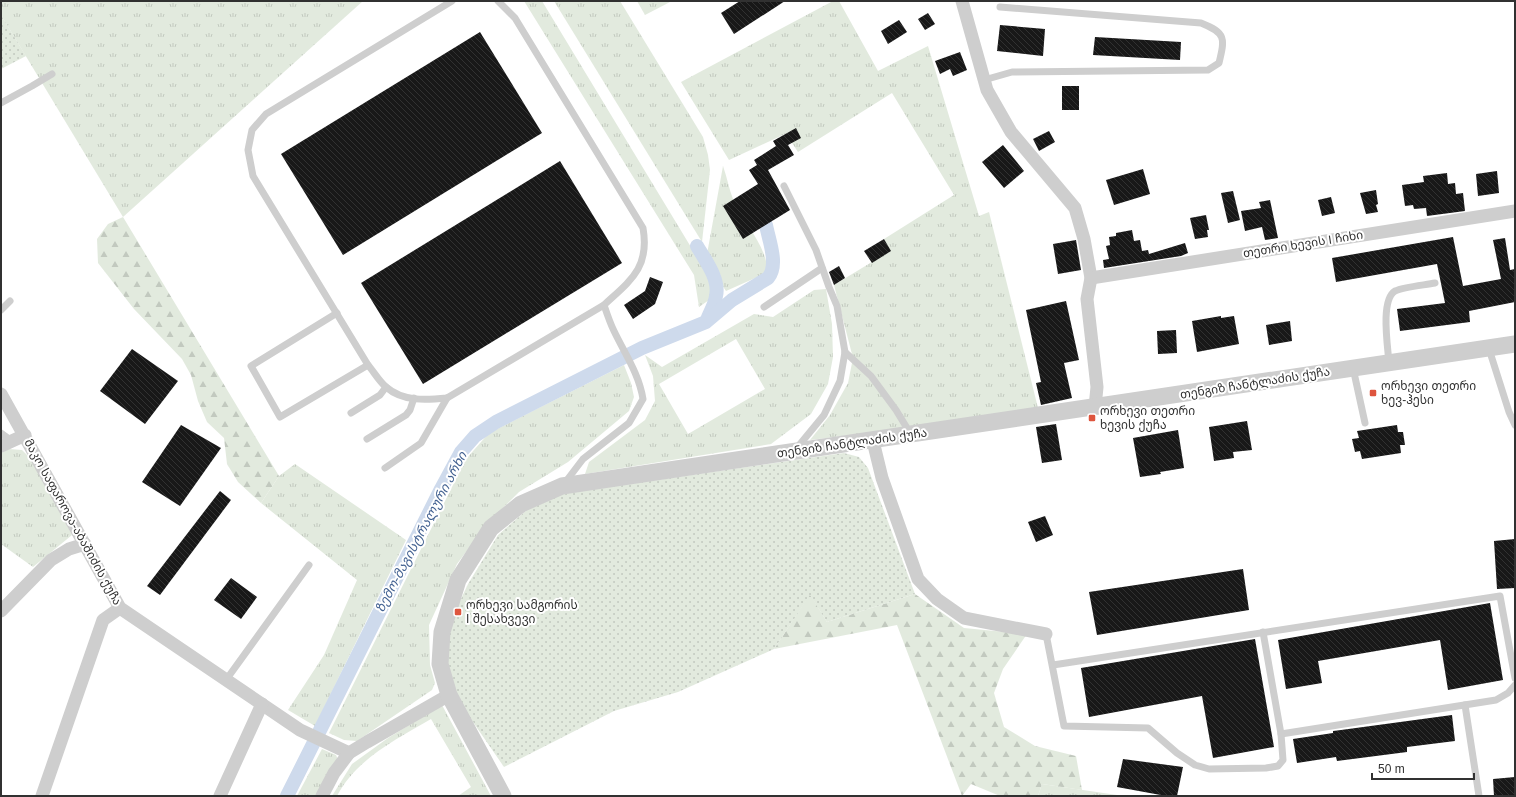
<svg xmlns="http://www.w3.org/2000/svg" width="1516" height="797" font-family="Helvetica,'Noto Sans Georgian',sans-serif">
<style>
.grass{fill:url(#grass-tufts);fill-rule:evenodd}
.forest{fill:url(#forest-firs)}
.garden{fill:url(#garden-dots)}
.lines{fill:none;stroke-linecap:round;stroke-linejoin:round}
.canal{stroke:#cedaec;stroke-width:14}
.building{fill:url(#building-back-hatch)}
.service{stroke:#cecece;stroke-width:7}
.minor{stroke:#cecece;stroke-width:13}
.tertiary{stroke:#cecece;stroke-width:17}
.poi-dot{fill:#de553e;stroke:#fff;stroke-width:1.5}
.labels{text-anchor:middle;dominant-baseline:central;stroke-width:4;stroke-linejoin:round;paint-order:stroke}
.street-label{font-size:12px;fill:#313131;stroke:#fff}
.poi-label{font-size:12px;fill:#313131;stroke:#fff;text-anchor:start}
.water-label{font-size:13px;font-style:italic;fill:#426191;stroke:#fff}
</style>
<defs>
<pattern id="grass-tufts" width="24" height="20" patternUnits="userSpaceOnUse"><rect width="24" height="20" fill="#e2eade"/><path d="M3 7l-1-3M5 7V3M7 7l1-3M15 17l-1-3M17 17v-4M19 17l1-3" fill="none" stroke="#c2c9bf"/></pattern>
<pattern id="forest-firs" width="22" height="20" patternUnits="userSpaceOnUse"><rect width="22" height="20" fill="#e2eade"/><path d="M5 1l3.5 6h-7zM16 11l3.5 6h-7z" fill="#c2c9bf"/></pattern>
<pattern id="garden-dots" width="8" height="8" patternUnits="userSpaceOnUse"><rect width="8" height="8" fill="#e2eade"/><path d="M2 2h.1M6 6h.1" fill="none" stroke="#c2c9bf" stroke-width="1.8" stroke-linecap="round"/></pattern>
<pattern id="building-back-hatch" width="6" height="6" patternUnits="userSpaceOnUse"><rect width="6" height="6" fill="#181818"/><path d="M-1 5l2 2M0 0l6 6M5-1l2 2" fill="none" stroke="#313131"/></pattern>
</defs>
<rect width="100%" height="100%" fill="#fff"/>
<!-- grass -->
<g class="grass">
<path d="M1,1H363L123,217L1,15Z"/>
<path d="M524,1H542L700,262L712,285L709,300L699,307L694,275Z"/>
<path d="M554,1H620L703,137L708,155L710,170L702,242Z"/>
<path d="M637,1H672L645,15Z"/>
<path d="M833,1H839L878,71L928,46L979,216L989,212L1039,412L810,440L830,415L848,383L853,358L834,285L890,251L884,239L954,195L892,93L798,152L792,143L796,129L729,160L681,82Z"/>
<path d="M723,166C727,177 729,189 733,199C742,220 767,247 767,269L762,275L726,291L722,285L720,274L707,254Z"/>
<path d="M826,289L832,324L833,357L828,384L811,414L771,444L585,474L589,462L645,420L655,401L653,376L645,355L662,367L754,314L773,317L814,290ZM736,339L765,389L688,434L659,384Z"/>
<path d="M624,365L631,383L634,397L629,411L568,462L519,492L486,525L457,564L429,625L430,665L435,683L432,690L357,741L344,740L329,733L466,459L489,433Z"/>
<path d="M9,449L22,450L34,462L72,535L33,567L1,544V453Z"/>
<path d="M295,464L406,540L315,726L288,710L324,655L357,580L261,503L279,476Z"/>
<path d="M442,705L491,796H458L471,787L431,719C397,739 356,759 337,796H332L352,764L388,738Z"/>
<path d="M322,749L336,755L339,762L317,796H297Z"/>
<path d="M1042,784L1124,796H1038Z"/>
</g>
<!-- forest -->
<g class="forest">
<path d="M123,217L279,476L261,503L238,482L227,464L224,438L207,422L198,401L191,375L182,359L134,309L98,263L97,239L108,224Z"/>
<path d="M810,594L827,622L915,594L964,628L1027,634L1003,669L994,693L1004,727L1035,746L1076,756L1082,790L1042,784L1038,796H1000L971,784L962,796L897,625L774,649Z"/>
</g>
<!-- garden -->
<g class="garden">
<path d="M1,15L26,56L1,69Z"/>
<path d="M844,453L859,457L868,468L915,594L827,622L810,595L774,649L678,692L614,711L504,767L453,693L447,659L449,633L459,603L468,584L498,535L528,509L560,494Z"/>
</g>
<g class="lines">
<!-- canal -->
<g class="canal">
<path d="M697,246C705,260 720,279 716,296C715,304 710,312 707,320"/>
<path d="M287,796L441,489L461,452L475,436L496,422L642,348L706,322L732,300L768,278C779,265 769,241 766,225"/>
</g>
</g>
<!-- building -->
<g class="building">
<path d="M740,1H785L734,34L721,13Z"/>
<path d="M928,13L935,24L925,30L918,19Z"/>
<path d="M899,20L907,32L888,44L881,31Z"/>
<path d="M1000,25L1045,29L1043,56L997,51Z"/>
<path d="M480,32L542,133L343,255L281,154Z"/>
<path d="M1095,37L1181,42L1180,60L1093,55Z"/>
<path d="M960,52L967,70L953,76L950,69L940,74L935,61Z"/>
<rect x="1062" y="86" width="17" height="24"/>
<path d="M796,128L801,138L788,145L794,155L768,170L790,210L743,239L723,206L758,184L749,170L757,165L754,160L776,146L773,141Z"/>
<path d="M1049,131L1055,142L1039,151L1033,139Z"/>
<path d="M1003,145L1024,171L1004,188L982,162Z"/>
<path d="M560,161L622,263L423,384L361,283Z"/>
<path d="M1143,169L1150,194L1114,205L1106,180Z"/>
<path d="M1497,171L1499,193L1478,196L1476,174Z"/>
<path d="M1447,173L1448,184L1455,183L1456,194L1463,193L1465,211L1427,216L1426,208L1414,209L1413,205L1405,206L1402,185L1424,182L1423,176Z"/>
<path d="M1376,190L1378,204L1376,205L1378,212L1366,214L1360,193Z"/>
<path d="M1233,191L1240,220L1228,223L1221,193Z"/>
<path d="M1331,197L1335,213L1322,216L1318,200Z"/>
<path d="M1270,200L1278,238L1265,240L1262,227L1245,231L1241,211L1261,208L1259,202Z"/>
<path d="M1206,215L1209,230H1207L1208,237L1195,239L1190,218Z"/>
<path d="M1132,230L1134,241L1140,240L1142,251L1148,250L1149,254L1185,243L1188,253L1181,256L1104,268L1103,260L1109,259L1106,246L1110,245L1109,237L1116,236V233Z"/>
<path d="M1453,237L1463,286L1501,279L1493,240L1505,238L1510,270L1515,269V302L1469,311L1470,322L1400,331L1397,309L1445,303L1437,264L1336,282L1332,258Z"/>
<path d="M884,239L891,251L872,263L864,251Z"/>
<path d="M1076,240L1081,270L1058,274L1053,244Z"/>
<path d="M839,266L845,278L834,285L829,272Z"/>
<path d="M650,277L663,282L655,304L633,319L624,305L645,291Z"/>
<path d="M1066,301L1079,360L1064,363L1072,398L1041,405L1036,383L1041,382L1026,310Z"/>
<path d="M1221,316V318L1234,316L1239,344L1197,352L1192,321Z"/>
<path d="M1290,321L1292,341L1269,345L1266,325Z"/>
<path d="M1176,330L1177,353L1158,354L1157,331Z"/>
<path d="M132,349L178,381L145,424L100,391Z"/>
<path d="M1247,421L1252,450L1233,452L1234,458L1214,461L1209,427Z"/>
<path d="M1056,424L1062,460L1042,463L1036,427Z"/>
<path d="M181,425L221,448L180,506L142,482Z"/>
<path d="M1397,425L1398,432H1403L1405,445H1400L1401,453L1362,459L1360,451L1355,452L1352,439L1359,438L1357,431Z"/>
<path d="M1178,430L1184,468L1160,472L1161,474L1140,477L1133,438Z"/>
<path d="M220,491L231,500L160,595L147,586Z"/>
<path d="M1045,516L1053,535L1036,542L1028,522Z"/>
<path d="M1515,539V588L1497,589L1494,541Z"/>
<path d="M1243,569L1249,610L1097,635L1089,592Z"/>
<path d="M231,578L257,597L241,619L214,600Z"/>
<path d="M1490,603L1503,680L1448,690L1440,640L1318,661L1322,683L1286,689L1278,640Z"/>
<path d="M1255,639L1274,747L1213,758L1202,696L1089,717L1081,668Z"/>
<path d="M1452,715L1455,741L1407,747V752L1337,761L1336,757L1297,763L1293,739L1333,733V731L1341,730Z"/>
<path d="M1123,759L1183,767L1177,796H1166L1117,787Z"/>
<path d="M1515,777V796H1494L1493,779Z"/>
</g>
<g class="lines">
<!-- service -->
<g class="service">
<path d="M452,1L266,114L252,130L248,150L253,176L368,365C374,372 379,381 386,387C403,402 427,400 447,398L604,305C607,314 610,323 614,331C625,354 639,374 643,399L629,423L583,459L564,484"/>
<path d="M498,1L515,18L643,228C650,268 630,281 604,305"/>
<path d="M984,80L1012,72L1208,70L1219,63C1225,38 1226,33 1201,23L1000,7"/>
<path d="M1,103L32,86L52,74"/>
<path d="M784,186L816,250L829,287L837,306L845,352L840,381L824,415L796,449"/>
<path d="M764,307L822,268"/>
<path d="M1,310L10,301"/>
<path d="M337,313L251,366L280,417L368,365"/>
<path d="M1489,349L1509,412L1515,425"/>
<path d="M845,352L871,376L896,410L910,433"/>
<path d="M1389,363C1388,348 1380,300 1395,291C1404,287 1425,285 1435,283"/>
<path d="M1353,368L1365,423"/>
<path d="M351,413L380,395L386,387"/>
<path d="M1,433L12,441"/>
<path d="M367,439L406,415L410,410L414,398"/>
<path d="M385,468L421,443L447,398"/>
<path d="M1263,632L1281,734L1496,700L1508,693L1515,685"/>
<path d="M1046,634L1064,726L1148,728L1177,753L1195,765L1209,769L1266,768L1278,766L1283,760L1281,734"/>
<path d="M1053,665L1500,596L1515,678"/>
<path d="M226,680L309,565"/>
<path d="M1465,705L1479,796"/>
</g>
<!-- minor -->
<g class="minor">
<path d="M962,1L987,90L1011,132L1075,208L1084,239L1091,278L1087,299L1097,387L1095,407"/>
<path d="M1091,278L1515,211"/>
<path d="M1,394L120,608L300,730L349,753"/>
<path d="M873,441L882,478L918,579L937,599L964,618L1046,634"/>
<path d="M1,446L25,435"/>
<path d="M1,611L51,560L69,549L85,544"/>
<path d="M42,796L103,620L120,608"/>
<path d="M220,796L262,704"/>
<path d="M322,796L334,773L349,753L367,742L449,695"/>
</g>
<!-- tertiary -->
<path class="tertiary" d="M503,796L449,695L440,664L442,632L458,580L491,528L521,504L562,486L1515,344"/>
</g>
<!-- markers -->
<g class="poi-dot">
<rect x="1369" y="389" width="8" height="8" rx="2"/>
<rect x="1088" y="414" width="8" height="8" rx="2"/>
<rect x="454" y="608" width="8" height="8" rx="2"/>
</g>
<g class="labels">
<!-- street labels -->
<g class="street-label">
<text transform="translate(1303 244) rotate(-9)">თეთრი ხევის I ჩიხი</text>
<text transform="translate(1255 383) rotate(-9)">თენგიზ ჩანტლაძის ქუჩა</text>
<text transform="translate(852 443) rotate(-8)">თენგიზ ჩანტლაძის ქუჩა</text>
<text transform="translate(73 522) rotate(61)">მაკო საფაროვა-აბაშიძის ქუჩა</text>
</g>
<!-- poi labels -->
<g class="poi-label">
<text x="1381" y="386">ორხევი თეთრი<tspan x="1381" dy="14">ხევ-ჰესი</tspan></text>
<text x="1100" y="411">ორხევი თეთრი<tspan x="1100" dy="14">ხევის ქუჩა</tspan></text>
<text x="466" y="605">ორხევი სამგორის<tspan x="466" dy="14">I შესახვევი</tspan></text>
</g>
<!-- water labels -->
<g class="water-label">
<text transform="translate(421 532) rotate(-62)">ზემო-მაგისტრალური არხი</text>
</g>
</g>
<!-- border -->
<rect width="1516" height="797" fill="none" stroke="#313131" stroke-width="4"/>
<!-- scale -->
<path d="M1372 773v6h102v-6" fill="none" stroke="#313131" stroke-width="2"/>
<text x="1378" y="773" font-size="12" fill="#313131" stroke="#ffffff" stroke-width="3" paint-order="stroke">50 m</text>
</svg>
